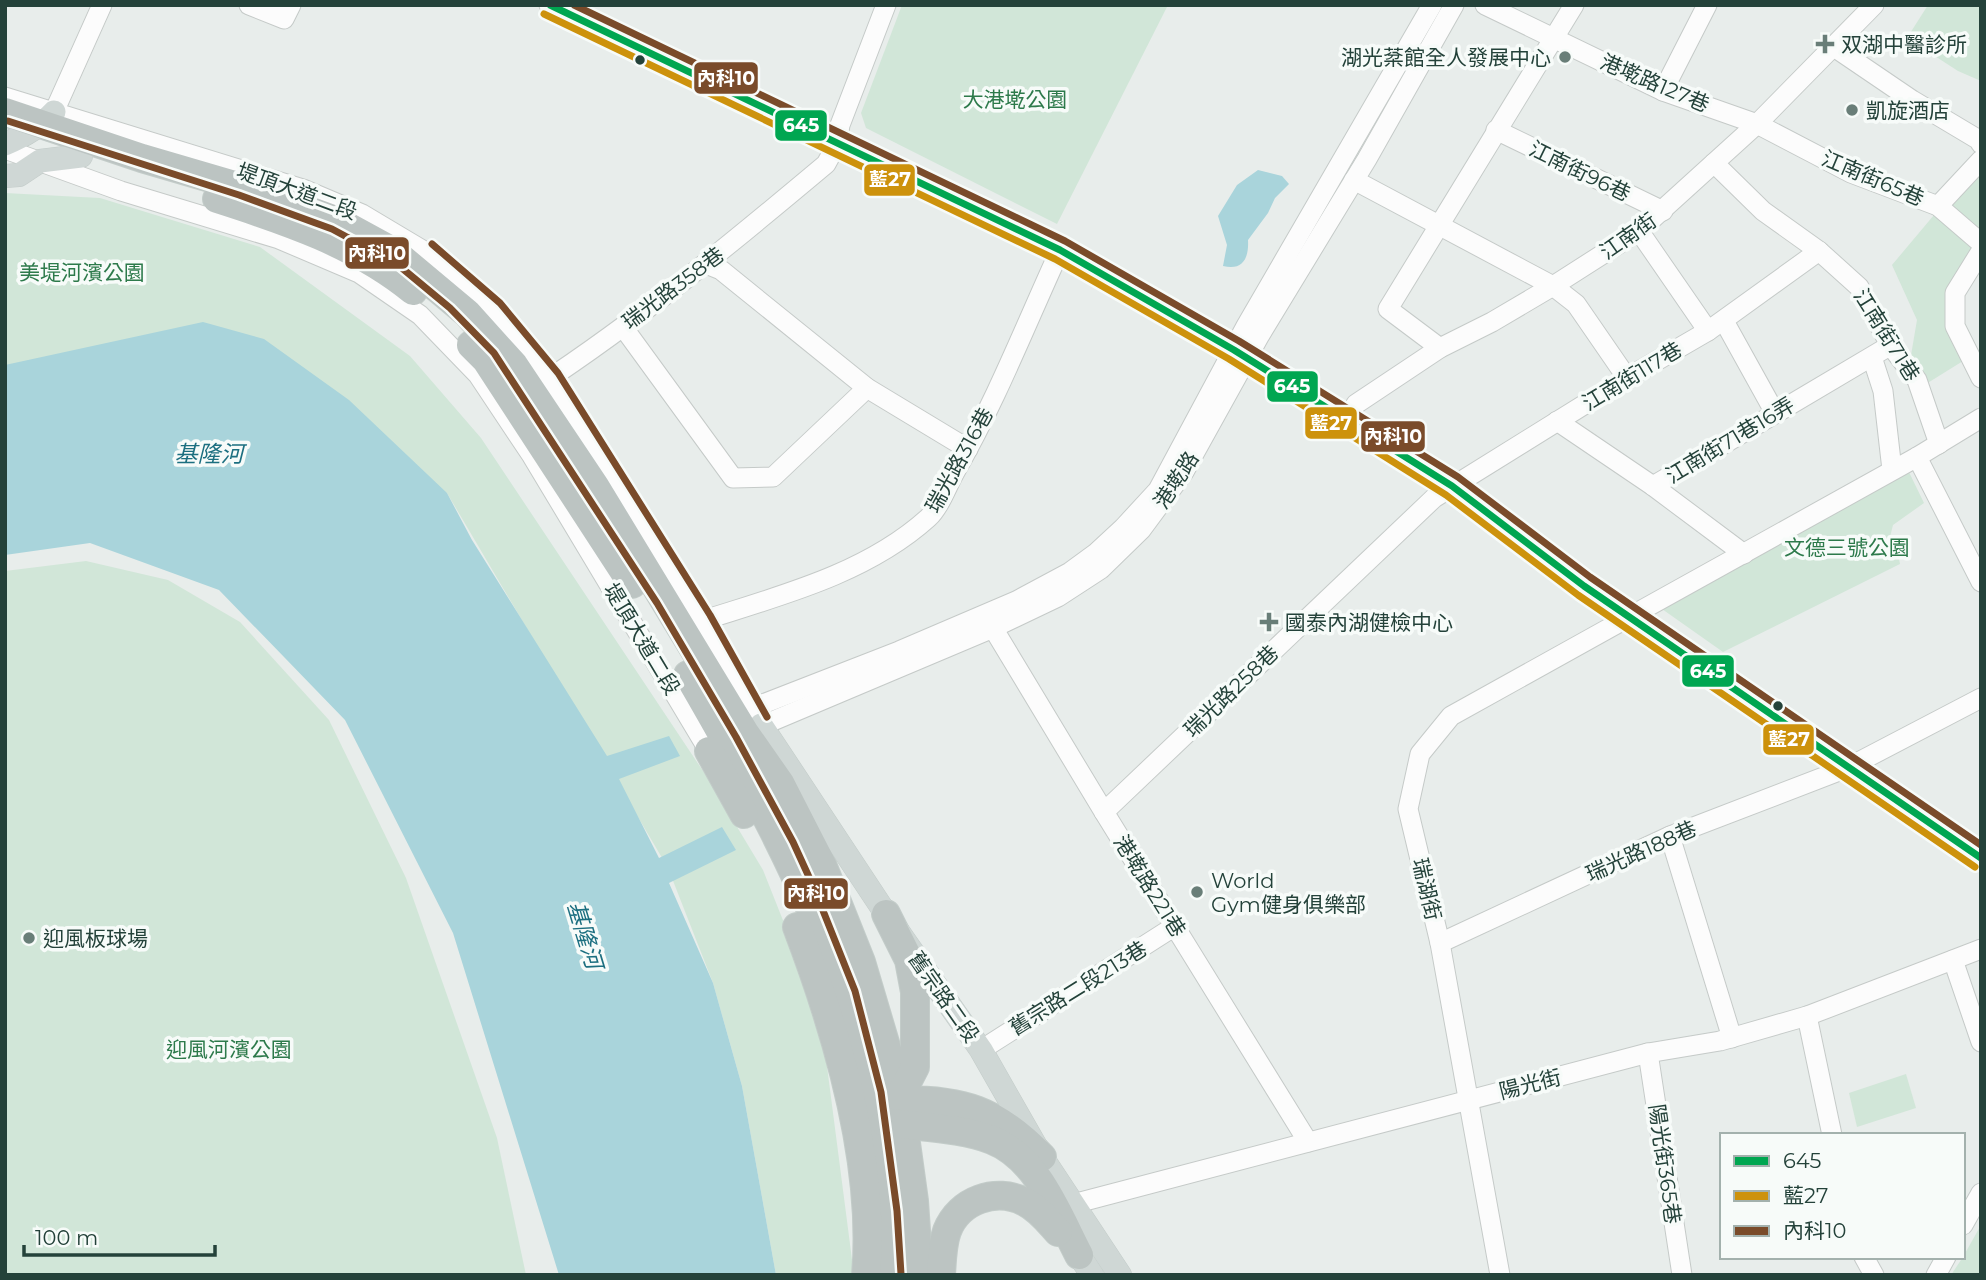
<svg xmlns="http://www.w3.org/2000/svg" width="1986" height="1280" font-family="Montserrat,'Noto Sans TC',sans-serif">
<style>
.green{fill:#d1e6d8}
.water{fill:#a9d4db}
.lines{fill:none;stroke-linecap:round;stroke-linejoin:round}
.minor-casing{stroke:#c5cac8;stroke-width:21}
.major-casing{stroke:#c3ccc9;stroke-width:24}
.highway-casing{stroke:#c3ccc9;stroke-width:30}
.minor{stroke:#fcfcfc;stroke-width:19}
.major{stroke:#cfd7d5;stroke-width:23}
.highway{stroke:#bcc4c2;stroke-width:28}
.bus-1-casing{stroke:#f7fbf9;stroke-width:12}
.bus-2-casing{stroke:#f7fbf9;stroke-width:12}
.bus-3-casing{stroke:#f7fbf9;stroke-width:12}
.bus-1{stroke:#00a651;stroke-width:7}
.bus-2{stroke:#cd920c;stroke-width:7}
.bus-3{stroke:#7a4b2a;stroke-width:7}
.poi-dot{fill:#697e78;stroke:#f7fbf9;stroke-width:2.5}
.bus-dot{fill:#24423a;stroke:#f7fbf9;stroke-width:2.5}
.labels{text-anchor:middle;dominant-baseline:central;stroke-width:7;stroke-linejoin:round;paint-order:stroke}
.poi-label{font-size:21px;fill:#24423a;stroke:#f7fbf9;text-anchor:start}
.street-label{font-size:21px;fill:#24423a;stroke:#f7fbf9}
.park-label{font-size:21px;fill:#2d7a4b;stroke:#f7fbf9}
.water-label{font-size:23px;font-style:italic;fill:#1c6f80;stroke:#f7fbf9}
.line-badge{stroke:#f7fbf9;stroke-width:2.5}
.badge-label{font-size:19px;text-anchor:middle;font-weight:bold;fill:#fff}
</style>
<rect width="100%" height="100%" fill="#e8edeb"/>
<!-- green -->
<g class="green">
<path d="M902,5H1168L1057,224L866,128L861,113Z"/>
<path d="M1928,5H1981V81L1958,71L1907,38Z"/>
<path d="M1981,166V239L1946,204Z"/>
<path d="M5,193L100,198L260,247L410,356L481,438L707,777L763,870L792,943L825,1051L854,1275H776L742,1086L713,983L668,868L447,493L5,366Z"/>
<path d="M1934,215L1977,247L1952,282L1963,361L1926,384L1910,361L1917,320L1892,265Z"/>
<path d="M1907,468L1924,503L1893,525L1889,541L1897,549L1900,564L1723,652L1662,609Z"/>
<path d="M86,561L168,580L240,622L329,720L406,878L497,1138L526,1275H5V571Z"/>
<path d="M1906,1074L1916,1108L1857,1127L1849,1093Z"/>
<path d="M1981,1225V1275H1951L1963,1257Z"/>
</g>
<!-- water -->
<g class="water">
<path d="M1258,170L1282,176L1289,184L1275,198L1268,213L1248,240C1249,258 1243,271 1223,266L1227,245L1218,216L1237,185Z"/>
<path d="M203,322L264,339L349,400L447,493L472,540L607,756L669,736L680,756L619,779L659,858L722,827L736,850L669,883L713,983L742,1086L776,1275H559L453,933L345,720L219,590L90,543L5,555V365Z"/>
</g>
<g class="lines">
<!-- minor casing -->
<g class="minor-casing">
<g id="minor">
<path d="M249,5L284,19L291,5"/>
<path d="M549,5L1060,250L1234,350L1452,486L1584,586L1981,858"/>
<path d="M1485,5L1663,91L1757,124L1851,173L1938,206L1981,243"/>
<path d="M1834,47L1912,100L1979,140L1981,144"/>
<path d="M1663,91L1707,5"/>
<path d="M5,97L303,189L362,214L424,251L492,310L549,379L701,621L756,718"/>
<path d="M54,112L102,5"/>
<path d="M1496,130L1663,211"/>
<path d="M5,149L121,191L279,239L359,273L420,315L478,375L532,456L709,751L718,746"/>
<path d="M1714,163L1763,211L1819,251L1859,287L1890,345L1917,380L1939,444"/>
<path d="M1354,180L1553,286L1576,304L1627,378"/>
<path d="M1938,206L1981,160"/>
<path d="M1639,231L1708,331L1819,251"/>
<path d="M1981,251L1955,293V326L1981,378"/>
<path d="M706,264L721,270L867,388L968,449"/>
<path d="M1724,321L1775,413"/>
<path d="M623,327L733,478L773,477L867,388"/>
<path d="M1440,348L1388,309L1574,5"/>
<path d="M1872,357L1883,391L1892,470"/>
<path d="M538,386C640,319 733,242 826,164L837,144L840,125L886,5"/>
<path d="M1346,420L1356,404L1440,348L1492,322L1553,286L1639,231L1757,124L1874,5"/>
<path d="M1557,421L1653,486L1744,554"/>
<path d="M1917,457L1981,582"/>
<path d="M1653,486L1891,345"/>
<path d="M701,621C779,596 866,574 928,518C940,507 947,486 955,472C996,401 1026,324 1060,250"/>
<path d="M993,628L1104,812L1308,1142"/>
<path d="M726,721L750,709L899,651L1016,601L1070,572L1096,553L1123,528L1158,490L1246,326L1432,5"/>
<path d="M749,731L993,628L1058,597L1101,569L1141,530L1184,472L1260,335L1367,159L1454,5"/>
<path d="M1104,812L1434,498L1627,378L1708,331"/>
<path d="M1670,836L1732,1038"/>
<path d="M1440,943L1670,836L1847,768L1981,698"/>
<path d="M1953,960L1981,1042"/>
<path d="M1807,1016L1832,1135"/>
<path d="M981,1050L1175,926"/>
<path d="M1648,1053L1682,1275"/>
<path d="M1073,1204L1648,1053L1720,1041L1807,1016L1981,949"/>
<path d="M1963,1225L1981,1193"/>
<path d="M1864,1257L1874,1275"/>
<path d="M1500,1275L1440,943L1408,809L1420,754L1451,716L1917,457L1981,418"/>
<path d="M1936,1275L1946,1257"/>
</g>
</g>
<!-- major casing -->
<g class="major-casing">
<g id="major">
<path d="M5,144C24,136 40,127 54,112"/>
<path d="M5,176L19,175L40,161L81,156"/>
<path d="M761,725L886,914L981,1050L1042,1157L1120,1275"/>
<path d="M1079,1255L1092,1275"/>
</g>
</g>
<!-- highway casing -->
<g class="highway-casing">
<g id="highway">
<path d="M5,112L142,158L262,193L338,221L393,251L467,313L514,365L595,486L745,733L780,783L823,867L861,962L888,1053L906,1143L914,1201L919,1275"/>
<path d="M217,199C286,221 357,245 413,291"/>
<path d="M471,345L486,360L632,584"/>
<path d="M688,675C748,778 804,881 844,993C876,1083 885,1180 891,1275"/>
<path d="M709,751L744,814"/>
<path d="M886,914L909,960L915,992V1067L898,1100C962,1099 997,1110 1042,1157"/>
<path d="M797,927C837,1032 876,1162 866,1275"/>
<path d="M885,1122C917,1127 963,1128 992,1140C1038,1158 1058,1215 1079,1255"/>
<path d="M941,1275C942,1260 942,1245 947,1231C959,1200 996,1187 1025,1202C1039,1209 1048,1221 1058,1232"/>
</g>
</g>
<!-- minor -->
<use href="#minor" class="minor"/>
<!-- major -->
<use href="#major" class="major"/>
<!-- highway -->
<use href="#highway" class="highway"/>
<!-- bus-1 casing -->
<g class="bus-1-casing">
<path id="bus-1" d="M550,5L1060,250L1234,350L1452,486L1584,586L1981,858"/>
</g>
<!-- bus-2 casing -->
<g class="bus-2-casing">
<path id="bus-2" d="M544,14L1055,259L1229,359L1446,495L1578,595L1975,867"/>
</g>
<!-- bus-3 casing -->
<g class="bus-3-casing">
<g id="bus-3">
<path d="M574,5L1065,241L1239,341L1458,477L1590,577L1981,845"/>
<path d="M8,121L239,195L332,229L397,264L450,308L494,353L657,603L736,737L793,842L814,888L855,991L881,1092L897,1211L901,1274"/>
<path d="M432,244L500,303L558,373L710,615L767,717"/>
</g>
</g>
<!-- bus-1 -->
<use href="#bus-1" class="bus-1"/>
<!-- bus-2 -->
<use href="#bus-2" class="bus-2"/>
<!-- bus-3 -->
<use href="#bus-3" class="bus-3"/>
</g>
<!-- markers -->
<g class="poi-dot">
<path d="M1821.5 33.5h7v7h7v7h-7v7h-7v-7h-7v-7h7z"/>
<circle cx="1565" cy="57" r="7"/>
<circle cx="1852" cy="110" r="7"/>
<path d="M1265.5 611.5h7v7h7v7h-7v7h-7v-7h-7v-7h7z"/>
<circle cx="1197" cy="892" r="7"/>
<circle cx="29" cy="938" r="7"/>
</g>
<g class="bus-dot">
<circle cx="640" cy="60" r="6"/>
<circle cx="1778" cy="706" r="6"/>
</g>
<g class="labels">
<!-- poi labels -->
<g class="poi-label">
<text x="1841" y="44">双湖中醫診所</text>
<text x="1551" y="57" text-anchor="end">湖光棻館全人發展中心</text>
<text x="1866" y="110">凱旋酒店</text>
<text x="1285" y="622">國泰內湖健檢中心</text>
<text x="1211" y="880">World<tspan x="1211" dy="24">Gym健身俱樂部</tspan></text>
<text x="43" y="938">迎風板球場</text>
</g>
<!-- street labels -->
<g class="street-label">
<text transform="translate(1655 83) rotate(23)">港墘路127巷</text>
<text transform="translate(1580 171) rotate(26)">江南街96巷</text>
<text transform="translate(1873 178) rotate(23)">江南街65巷</text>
<text transform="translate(297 191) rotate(20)">堤頂大道二段</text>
<text transform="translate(1628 236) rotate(-35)">江南街</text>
<text transform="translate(673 288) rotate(-37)">瑞光路358巷</text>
<text transform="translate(1887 335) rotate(58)">江南街71巷</text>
<text transform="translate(1632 376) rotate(-31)">江南街117巷</text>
<text transform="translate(1730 440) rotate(-31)">江南街71巷16弄</text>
<text transform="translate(959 460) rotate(-61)">瑞光路316巷</text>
<text transform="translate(1176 480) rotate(-57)">港墘路</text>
<text transform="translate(642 639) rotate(59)">堤頂大道二段</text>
<text transform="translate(1231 691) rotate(-44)">瑞光路258巷</text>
<text transform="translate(1641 851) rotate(-24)">瑞光路188巷</text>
<text transform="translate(1150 886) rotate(58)">港墘路221巷</text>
<text transform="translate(1427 889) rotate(77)">瑞湖街</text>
<text transform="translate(1078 988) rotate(-32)">舊宗路二段213巷</text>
<text transform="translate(944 997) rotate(55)">舊宗路二段</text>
<text transform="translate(1530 1084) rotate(-14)">陽光街</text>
<text transform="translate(1665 1164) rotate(82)">陽光街365巷</text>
</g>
<!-- park labels -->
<g class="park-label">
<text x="1015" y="99">大港墘公園</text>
<text x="82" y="272">美堤河濱公園</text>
<text x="1847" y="547">文德三號公園</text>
<text x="229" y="1049">迎風河濱公園</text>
</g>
<!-- water labels -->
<g class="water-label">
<text x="209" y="454">基隆河</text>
<text transform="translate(585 935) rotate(73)">基隆河</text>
</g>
</g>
<g class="line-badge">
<rect x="693" y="61" width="66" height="34" rx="7" fill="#7a4b2a"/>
<rect x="774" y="109" width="54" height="33" rx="7" fill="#00a651"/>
<rect x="863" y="163" width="53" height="34" rx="7" fill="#cd920c"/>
<rect x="344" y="236" width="66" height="34" rx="7" fill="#7a4b2a"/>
<rect x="1266" y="370" width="53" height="33" rx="7" fill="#00a651"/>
<rect x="1304" y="406" width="54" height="34" rx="7" fill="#cd920c"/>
<rect x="1360" y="420" width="66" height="33" rx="7" fill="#7a4b2a"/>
<rect x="1681" y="654" width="54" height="34" rx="7" fill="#00a651"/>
<rect x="1762" y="723" width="53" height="33" rx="7" fill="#cd920c"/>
<rect x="783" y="877" width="66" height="33" rx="7" fill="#7a4b2a"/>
</g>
<g class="badge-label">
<text x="726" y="85">內科10</text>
<text x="801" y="132">645</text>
<text x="890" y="186">藍27</text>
<text x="377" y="260">內科10</text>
<text x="1292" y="393">645</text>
<text x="1331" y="430">藍27</text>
<text x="1393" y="443">內科10</text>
<text x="1708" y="678">645</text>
<text x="1789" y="746">藍27</text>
<text x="816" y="900">內科10</text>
</g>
<!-- border -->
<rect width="1986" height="1280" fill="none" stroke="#24423a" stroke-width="14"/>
<!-- legend -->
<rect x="1720" y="1133" width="245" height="126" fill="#f7fbf9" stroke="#a3b1ad" stroke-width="2"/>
<rect x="1734" y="1156" width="35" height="10" fill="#00a651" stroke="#a3b1ad" stroke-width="2"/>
<text x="1783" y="1168" font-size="21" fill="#24423a">645</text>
<rect x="1734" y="1191" width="35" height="10" fill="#cd920c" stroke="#a3b1ad" stroke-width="2"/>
<text x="1783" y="1203" font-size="21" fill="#24423a">藍27</text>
<rect x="1734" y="1226" width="35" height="10" fill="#7a4b2a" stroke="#a3b1ad" stroke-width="2"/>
<text x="1783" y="1238" font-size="21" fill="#24423a">內科10</text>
<!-- scale -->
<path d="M24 1245v10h191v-10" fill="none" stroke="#24423a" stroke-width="3.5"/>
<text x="35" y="1245" font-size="21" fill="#24423a" stroke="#f7fbf9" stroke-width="5" paint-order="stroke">100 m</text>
</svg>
